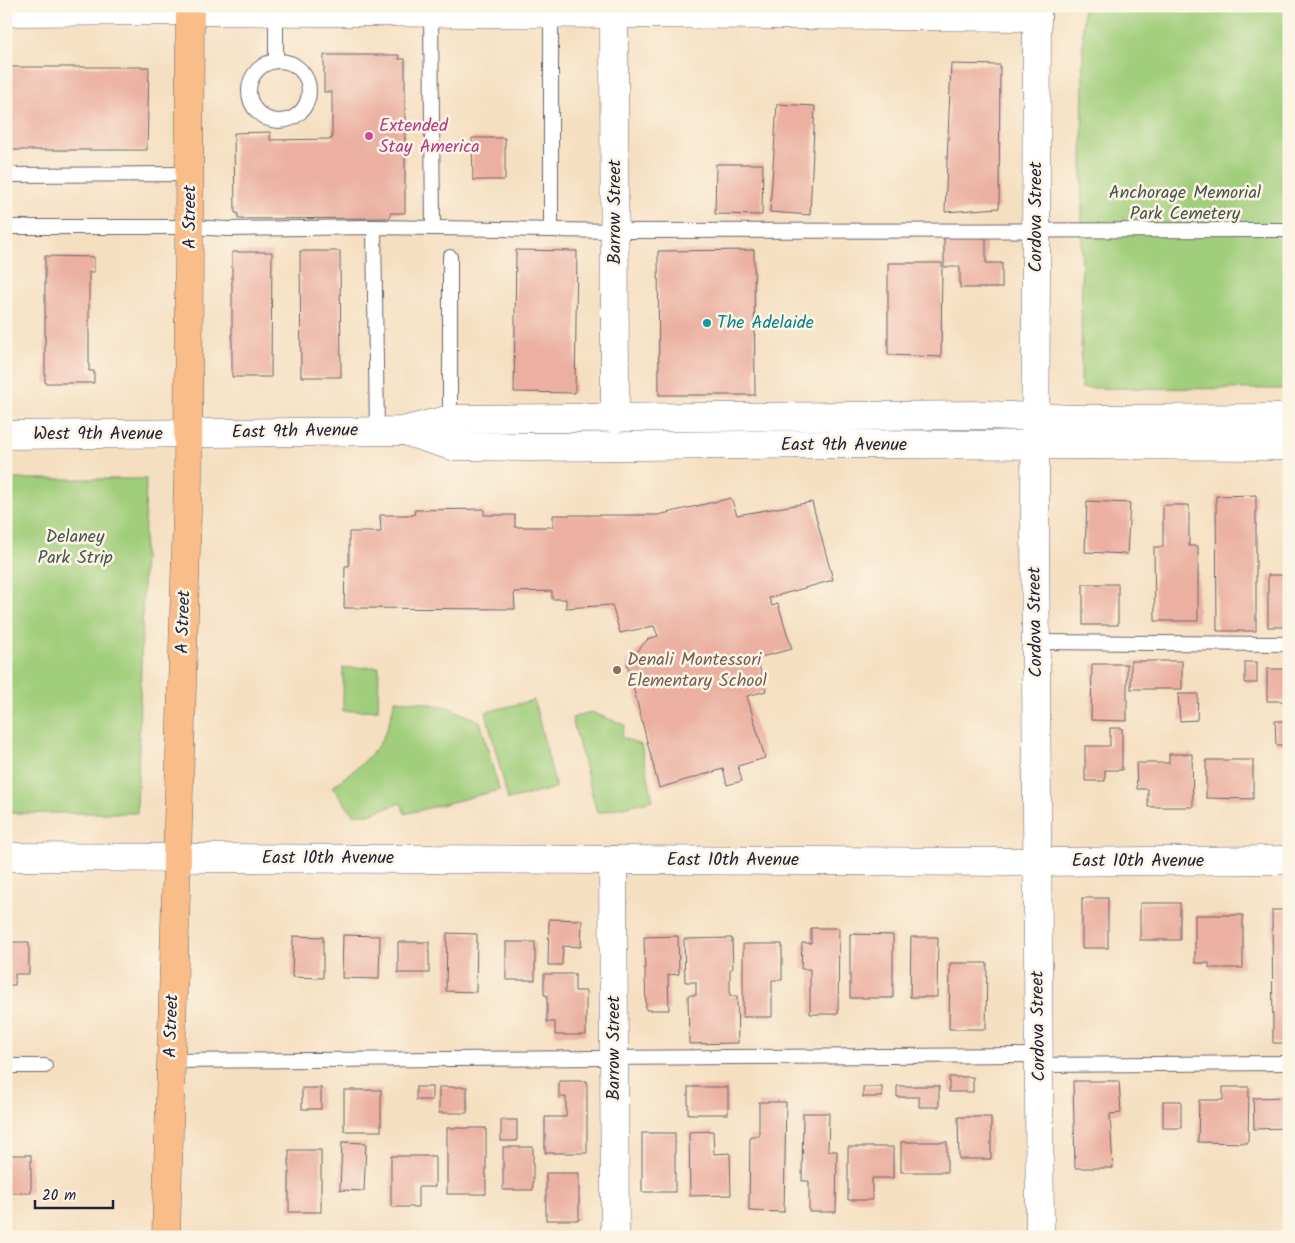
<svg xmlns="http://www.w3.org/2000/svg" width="1295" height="1243" font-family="Kalam,sans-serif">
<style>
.green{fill:#a1ce7b;stroke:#62785b}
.building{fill:#ebb0a1}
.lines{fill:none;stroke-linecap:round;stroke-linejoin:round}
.service-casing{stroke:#6c646a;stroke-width:16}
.minor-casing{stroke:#6c646a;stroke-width:29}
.tertiary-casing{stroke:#6c646a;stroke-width:29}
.primary-casing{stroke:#6c646a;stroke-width:29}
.service{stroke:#fff;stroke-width:14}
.minor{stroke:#fff;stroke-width:28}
.tertiary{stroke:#fff;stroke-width:28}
.primary{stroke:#f8bd89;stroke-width:28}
.hotel-dot{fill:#d1479c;stroke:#fcf5e5;stroke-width:2}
.culture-dot{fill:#0f9aa8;stroke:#fcf5e5;stroke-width:2}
.education-dot{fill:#8d6e63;stroke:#fcf5e5;stroke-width:2}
.labels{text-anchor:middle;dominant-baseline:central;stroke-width:5;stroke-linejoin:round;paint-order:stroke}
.hotel-label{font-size:18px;fill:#b23c85;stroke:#fcf5e5;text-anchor:start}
.park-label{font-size:18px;fill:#48564e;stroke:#fcf5e5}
.street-label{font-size:18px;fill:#22223b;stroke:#fcf5e5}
.culture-label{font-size:18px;fill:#0d838f;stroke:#fcf5e5;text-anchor:start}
.education-label{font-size:18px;fill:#785e54;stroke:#fcf5e5;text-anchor:start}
</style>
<rect width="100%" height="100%" fill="#fcf5e5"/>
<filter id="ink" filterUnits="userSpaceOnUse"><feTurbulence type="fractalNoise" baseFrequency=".02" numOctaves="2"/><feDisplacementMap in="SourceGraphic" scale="10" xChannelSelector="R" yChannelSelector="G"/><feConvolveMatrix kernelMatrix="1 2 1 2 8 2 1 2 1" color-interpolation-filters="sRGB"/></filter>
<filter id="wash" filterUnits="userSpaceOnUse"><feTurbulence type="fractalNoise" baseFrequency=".0096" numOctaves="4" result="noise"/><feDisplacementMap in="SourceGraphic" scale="20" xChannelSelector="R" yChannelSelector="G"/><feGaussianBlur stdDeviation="1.12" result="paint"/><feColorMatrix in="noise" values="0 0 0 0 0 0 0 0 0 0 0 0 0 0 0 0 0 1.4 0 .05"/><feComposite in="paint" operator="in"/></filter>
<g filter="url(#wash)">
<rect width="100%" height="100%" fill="#f5dfc1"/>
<!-- green -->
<g class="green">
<path d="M1083,6H1289V389L1081,388Z"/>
<path d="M6,479H146L137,813H6Z"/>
<path d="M379,667L378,710L343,711V668Z"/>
<path d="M395,700L421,702L447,707L480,721L499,790L405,814L401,803L368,814H353L332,787C350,773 373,758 383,737C389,726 392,712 395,700Z"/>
<path d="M534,700L556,788L508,800L486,712Z"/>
<path d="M591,712L625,725L621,737L641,745L653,800L597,813L572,718Z"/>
</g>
<g id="blocks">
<!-- building -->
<g class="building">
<path d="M324,55H399V59H405V213H390V218L238,219V213H235L234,133L270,132V140L332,139V92H324Z"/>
<path d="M951,64L1000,65L999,208L945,212Z"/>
<path d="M6,67H149L147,150H6Z"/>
<path d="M777,104L815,106L810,215L770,212Z"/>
<path d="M472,138H505V180H473Z"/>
<path d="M716,164H763L762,215L715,214Z"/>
<path d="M944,237H986V263H1002V288H960V267H944Z"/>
<path d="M516,250L577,251L575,393L514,392Z"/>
<path d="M754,250L755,395H659L658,251Z"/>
<path d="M300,251H340L341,377H301Z"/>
<path d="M232,252H272L271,377H232Z"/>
<path d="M45,256L94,257V272H89V371H94V383H45Z"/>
<path d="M888,263H942L941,357L888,355Z"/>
<path d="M1256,495V631H1217L1216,496Z"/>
<path d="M731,498L737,515L812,502L833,580L769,598L772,606L778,604L792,649L757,658L766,691L747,696L765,758L738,766L742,781L727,785L723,769L659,788L627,663L648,639L658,636L654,626L620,633L612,605L566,608V599H552V591L514,592L515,609L344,608L345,566H349V532H381L380,515H414L415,510L484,509V515H515V527H553V515H658Z"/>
<path d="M1087,501L1130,503L1127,554L1085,552Z"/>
<path d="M1163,505H1189V546H1198V621H1155L1154,547H1163Z"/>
<rect x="1268" y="575" width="21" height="52"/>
<rect x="1083" y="584" width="35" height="41"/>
<rect x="1131" y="661" width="51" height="28"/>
<rect x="1245" y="662" width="12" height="21"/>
<path d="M1092,664H1127V721L1091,720Z"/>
<rect x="1267" y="669" width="22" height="32"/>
<path d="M1178,694H1198L1197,720L1180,721Z"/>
<path d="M1275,721H1289V745H1276Z"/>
<path d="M1110,728H1122V770H1105V781H1085V746H1110Z"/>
<path d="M1169,754H1192L1193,807H1148V789H1137L1136,763H1169Z"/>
<path d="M1206,760H1253V799L1206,798Z"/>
<rect x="1082" y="898" width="26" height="50"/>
<rect x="1140" y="903" width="40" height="37"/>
<path d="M1272,910H1289V1043H1273Z"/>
<path d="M1195,915H1243V968H1209V963H1195Z"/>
<path d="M549,919L582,920L581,947L563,946L562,965H548Z"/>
<path d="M811,928H839L838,1014H810V969H801L802,943H811Z"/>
<path d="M447,933L477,934L476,992L446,991Z"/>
<path d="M850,934L893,935V998H850Z"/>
<path d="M343,935L380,936L379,979L342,978Z"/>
<path d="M293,936L323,937V978L292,977Z"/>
<path d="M678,936L679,974L668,975L669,1010H646L644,937Z"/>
<path d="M911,937H938L937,997H910Z"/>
<path d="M732,938L733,968L730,970V996H737L738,1043L689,1044L688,995H696V982H685L684,939Z"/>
<path d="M6,942H29V974H15V985H6Z"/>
<rect x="398" y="942" width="31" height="31"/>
<rect x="506" y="942" width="29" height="38"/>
<path d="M743,944H782V980H772V1017H743Z"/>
<path d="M950,963H987L986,1029H949Z"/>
<path d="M544,974H575V991H586V1035H555V1022H547V995H544Z"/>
<rect x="6" y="1013" width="3" height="32"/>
<rect x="949" y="1077" width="24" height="15"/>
<path d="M559,1081H587V1153H545V1117H566V1097H559Z"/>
<path d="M1073,1081H1119L1121,1113L1110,1114L1113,1168H1075Z"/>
<path d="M897,1086H939V1107H919V1097H897Z"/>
<rect x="416" y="1087" width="16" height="13"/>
<rect x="439" y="1087" width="28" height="26"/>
<rect x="688" y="1087" width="40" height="27"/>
<rect x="863" y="1087" width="19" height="10"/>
<path d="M1223,1087H1249L1248,1143L1198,1142L1199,1100H1223Z"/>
<rect x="302" y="1088" width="19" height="21"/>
<rect x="344" y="1090" width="37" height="41"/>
<path d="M1289,1097V1128L1254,1129L1253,1098Z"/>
<rect x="1163" y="1101" width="18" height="27"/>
<path d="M759,1102H786L784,1212L749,1211L750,1136H759Z"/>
<path d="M803,1113H829L828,1151H837L836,1212H809V1181H802Z"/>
<path d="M958,1117H991V1159H959Z"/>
<rect x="501" y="1120" width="16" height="21"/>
<rect x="447" y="1128" width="39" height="66"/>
<path d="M713,1131L714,1154L730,1153L731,1195L690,1196L689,1132Z"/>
<rect x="642" y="1133" width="33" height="59"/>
<path d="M342,1142L366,1143L364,1191L340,1190Z"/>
<rect x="901" y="1142" width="46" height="30"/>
<rect x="503" y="1147" width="30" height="43"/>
<path d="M848,1147H893V1178H872V1200H848Z"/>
<rect x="289" y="1150" width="32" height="62"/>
<rect x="6" y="1155" width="25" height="38"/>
<path d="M391,1156H435V1187H418V1207H391Z"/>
<rect x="546" y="1173" width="33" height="47"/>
</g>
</g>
</g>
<g filter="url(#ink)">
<use href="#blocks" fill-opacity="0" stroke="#6c646a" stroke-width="1"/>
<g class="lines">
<!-- service casing -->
<g class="service-casing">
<g id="service">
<path d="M276,12V61"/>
<path d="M431,13L433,228"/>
<circle cx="279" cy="91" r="30"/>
<path d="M6,175L190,174"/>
<path d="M6,227H190L228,229L374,227L615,231L1289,230"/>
<path d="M374,227L377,431"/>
<path d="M551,230V13"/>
<path d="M450,257V419"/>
<path d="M1037,642L1289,644"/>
<path d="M171,1061L1039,1055"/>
<path d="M1039,1065L1289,1063"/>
<path d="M6,1066H45"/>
</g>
</g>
<!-- minor casing -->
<g class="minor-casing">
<g id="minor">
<path d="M614,6L615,419"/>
<path d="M1037,6L1035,525L1040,1237"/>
<path d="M6,12L190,11L1037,17"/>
<path d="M6,857L1037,862L1289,860"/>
<path d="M613,860L615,1237"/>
</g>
</g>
<!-- tertiary casing -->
<g class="tertiary-casing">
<g id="tertiary">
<path d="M404,431L451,446L532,447L837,444L1289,446"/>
<path d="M6,435L402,431L450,419L988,415L1076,419L1289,418"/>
</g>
</g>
<!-- primary casing -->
<g class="primary-casing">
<path id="primary" d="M166,1237L188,479L190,6"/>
</g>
<!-- service -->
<use href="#service" class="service"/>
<!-- minor -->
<use href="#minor" class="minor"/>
<!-- tertiary -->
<use href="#tertiary" class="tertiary"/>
<!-- primary -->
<use href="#primary" class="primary"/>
</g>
</g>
<!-- markers -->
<circle class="hotel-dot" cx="369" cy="136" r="5"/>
<circle class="culture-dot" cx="707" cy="323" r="5"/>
<circle class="education-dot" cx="617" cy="670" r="5"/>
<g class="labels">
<!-- hotel labels -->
<g class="hotel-label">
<text x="379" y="126">Extended<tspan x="379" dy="21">Stay America</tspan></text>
</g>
<!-- park labels -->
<g class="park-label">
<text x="1185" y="193">Anchorage Memorial<tspan x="1185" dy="21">Park Cemetery</tspan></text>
<text x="75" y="537">Delaney<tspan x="75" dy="21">Park Strip</tspan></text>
</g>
<!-- street labels -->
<g class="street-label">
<text transform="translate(615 212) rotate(-90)">Barrow Street</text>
<text transform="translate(190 217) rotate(-90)">A Street</text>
<text transform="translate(1036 217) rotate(-90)">Cordova Street</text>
<text transform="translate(295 432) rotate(-1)">East 9th Avenue</text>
<text x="98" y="434">West 9th Avenue</text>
<text x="844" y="445">East 9th Avenue</text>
<text transform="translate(184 622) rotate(-88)">A Street</text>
<text transform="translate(1036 622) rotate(-91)">Cordova Street</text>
<text x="328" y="858">East 10th Avenue</text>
<text x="733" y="860">East 10th Avenue</text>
<text x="1138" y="861">East 10th Avenue</text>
<text transform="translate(172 1026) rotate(-88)">A Street</text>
<text transform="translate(1039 1026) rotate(-91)">Cordova Street</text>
<text transform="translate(614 1048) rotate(-90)">Barrow Street</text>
</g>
<!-- culture labels -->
<g class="culture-label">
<text x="717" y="323">The Adelaide</text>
</g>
<!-- education labels -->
<g class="education-label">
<text x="627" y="660">Denali Montessori<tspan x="627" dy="21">Elementary School</tspan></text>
</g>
</g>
<!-- margin -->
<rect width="1295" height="1243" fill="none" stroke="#fcf5e5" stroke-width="25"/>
<!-- scale -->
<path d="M35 1200v8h78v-8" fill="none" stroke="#22223b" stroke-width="2.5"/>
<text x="42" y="1200" font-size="15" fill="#22223b" stroke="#fcf5e5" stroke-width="4" paint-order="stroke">20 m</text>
</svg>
